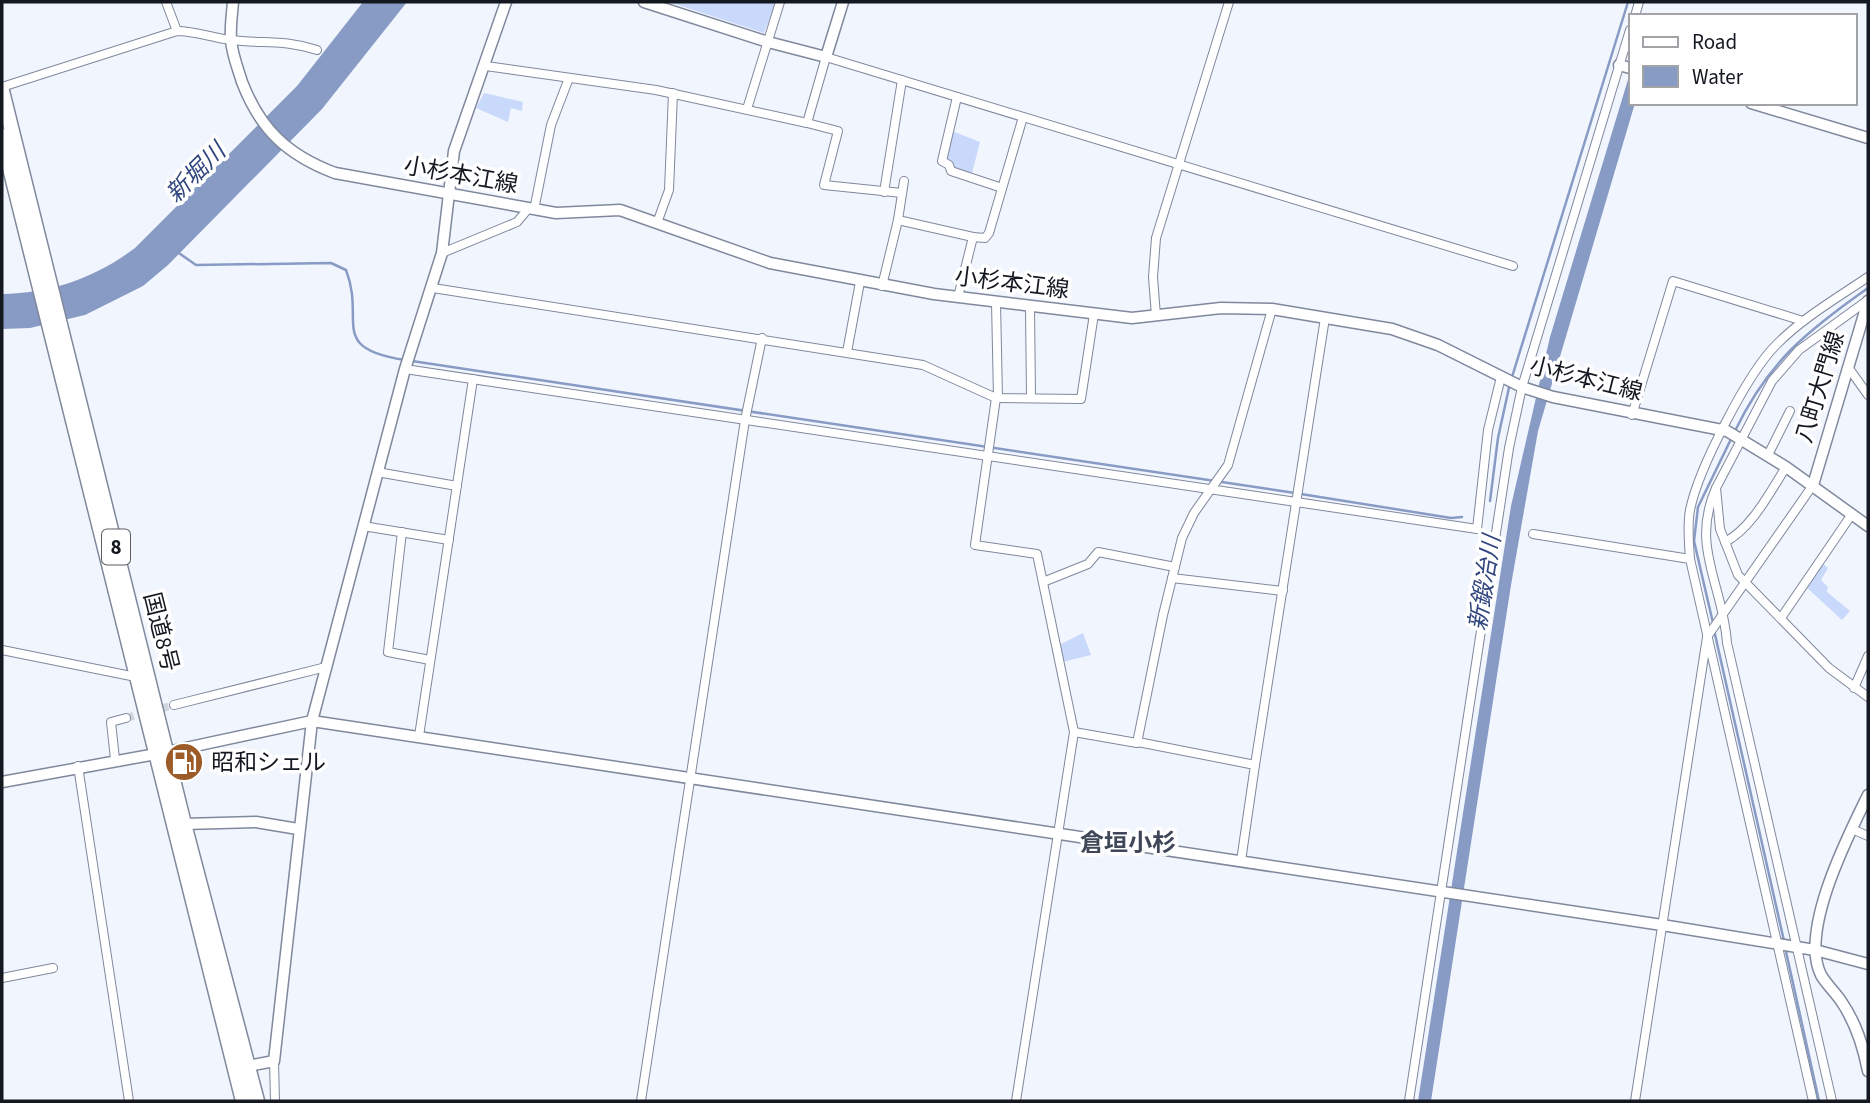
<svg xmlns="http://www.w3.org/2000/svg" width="1870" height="1103" font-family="'Source Sans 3','Noto Sans JP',sans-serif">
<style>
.green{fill:#c9d9fb}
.water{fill:#889bc5}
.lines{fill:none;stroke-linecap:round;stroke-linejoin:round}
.stream{stroke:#889bc5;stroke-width:2.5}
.street-tunnel{stroke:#d0d4dd;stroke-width:8;stroke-dasharray:8 4;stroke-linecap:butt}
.street-casing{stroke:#7f889c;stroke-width:10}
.secondary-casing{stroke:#7f889c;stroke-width:13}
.highway-casing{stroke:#7f889c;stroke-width:17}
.street{stroke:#fff;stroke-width:8}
.secondary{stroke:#fff;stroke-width:10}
.highway{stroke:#fff;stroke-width:14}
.labels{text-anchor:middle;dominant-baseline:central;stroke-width:7;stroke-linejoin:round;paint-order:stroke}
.shield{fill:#fff;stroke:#5a5d63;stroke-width:2}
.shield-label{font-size:21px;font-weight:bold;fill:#141820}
.street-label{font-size:23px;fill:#141820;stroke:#fff}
.poi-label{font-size:23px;fill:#141820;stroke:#fff;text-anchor:start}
.water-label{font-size:24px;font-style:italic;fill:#31467e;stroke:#fff}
.neighbourhood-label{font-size:24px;font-weight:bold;fill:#3f4758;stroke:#fff}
</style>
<rect width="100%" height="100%" fill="#f1f5fe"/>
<!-- green -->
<g class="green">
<path d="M669,2H776L764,33Z"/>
<path d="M484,93L523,102L522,111L511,108L508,122L476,108Z"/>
<path d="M952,131L980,142L972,173L953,169V163L945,160Z"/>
<path d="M1821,562L1828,568L1821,580L1828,587L1827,592L1850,611L1842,620L1805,586Z"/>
<path d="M1083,633L1091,655L1062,662L1057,646Z"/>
</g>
<!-- water -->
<g class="water">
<path d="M363,2H407L322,109L168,265L143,286L85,315L30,328L2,329V294C52,293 95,278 135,248L297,86Z"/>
<path d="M1630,73V103H1635L1538,431L1511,585L1431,1101H1418L1511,506L1550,337Z"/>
</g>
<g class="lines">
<!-- stream -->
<g class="stream">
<path d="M176,251L196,265L331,263L346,270C366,321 327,348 405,360"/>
<path d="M412,361L1295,493"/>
<path d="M1512,377L1628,2"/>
<path d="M1735,431C1768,362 1807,331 1868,288"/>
<path d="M1301,494L1451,518L1462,517"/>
<path d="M1490,501L1498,438L1510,383"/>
<path d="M1713,623L1694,541L1698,507L1732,437"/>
<path d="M1714,630L1784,941"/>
<path d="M1785,947L1819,1101"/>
</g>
<!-- street-tunnel -->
<path class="street-tunnel" d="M126,718L174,705"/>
<!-- street casing -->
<g class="street-casing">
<g id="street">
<path d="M166,2L177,31"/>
<path d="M1635,16L1639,2"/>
<path d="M486,66L656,90L807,123L826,57L1513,266"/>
<path d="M2,87L177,31C196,31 212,38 231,40C264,44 282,39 317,50"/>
<path d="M957,97L942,161L949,165L951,171L1002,188"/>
<path d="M747,109L780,2"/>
<path d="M807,123L838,131L824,185L902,193"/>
<path d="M884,192L902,80"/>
<path d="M534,210L551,125L569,78"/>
<path d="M898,220L904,181"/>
<path d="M657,223L669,190L673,93"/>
<path d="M442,253L517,222L528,209"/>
<path d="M882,286L898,220L973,237"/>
<path d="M433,288L923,365L996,398L1081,399L1094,314"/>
<path d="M958,297L973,237L985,238L989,233L1023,117"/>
<path d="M1868,300L1799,350L1772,381L1716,488L1720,529L1738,575L1829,668L1868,697"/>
<path d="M996,302L998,398"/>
<path d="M1030,306L1031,398"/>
<path d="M1156,316L1153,277L1156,238L1229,2"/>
<path d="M847,352L860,282"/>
<path d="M1848,367L1868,395"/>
<path d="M405,369L1477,529L1488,430L1501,377"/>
<path d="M996,398L975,545L1037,554L1074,732L1016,1101"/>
<path d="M1632,415L1673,281L1803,321"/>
<path d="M1768,455L1790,411"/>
<path d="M377,472L457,486"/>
<path d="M1716,488C1690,547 1723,584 1727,643L1832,1101"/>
<path d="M363,526L449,540"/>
<path d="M402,532L388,652L430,660"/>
<path d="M1533,534L1690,559"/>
<path d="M1725,542C1752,528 1770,492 1786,467"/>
<path d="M1172,578L1283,591"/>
<path d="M1043,582L1088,564L1098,552L1175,567"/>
<path d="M1781,618L1852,514"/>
<path d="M2,650L136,677"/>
<path d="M1854,688L1868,656"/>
<path d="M174,705L326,667"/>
<path d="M1074,732L1137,743L1163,615L1182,538L1194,513L1228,465L1272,309"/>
<path d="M419,736L473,379"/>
<path d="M1138,742L1255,765L1241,861"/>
<path d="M115,759L111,722L126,718"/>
<path d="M1255,765L1325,318"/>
<path d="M78,766L129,1101"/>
<path d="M1852,829L1868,836"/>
<path d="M2,978L53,968"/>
<path d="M274,1061L275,1101"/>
<path d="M641,1101L745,420L762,338"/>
<path d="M1409,1101L1509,448L1522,387L1630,30"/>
<path d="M1635,1101L1707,637L1813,485"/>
<path d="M1813,1101L1690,559C1689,543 1687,526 1690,510C1698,470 1748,372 1777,344C1804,317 1837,298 1868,277"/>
</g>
</g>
<!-- secondary casing -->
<g class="secondary-casing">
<g id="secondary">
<path d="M233,2C232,14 230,28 231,40C232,54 238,69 242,82C260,129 287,155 335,173L556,213L620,210L770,263L934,294L1132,318L1221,308L1272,309L1392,329L1438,345L1522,387L1553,397L1727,431L1786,467L1868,526"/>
<path d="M644,2L768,42L826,57L843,2"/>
<path d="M1619,65L1630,68"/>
<path d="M1751,103L1868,138"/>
<path d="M1813,485L1868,301"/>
<path d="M2,782L167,752L312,721L1662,925L1815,950L1868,964"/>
<path d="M1868,795C1848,836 1799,931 1821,975C1826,984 1835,992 1841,1001C1856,1023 1863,1045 1868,1071"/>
<path d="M184,824L256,822L298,829"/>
<path d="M248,1066L274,1061L312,721L405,369L442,253L454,151L506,2"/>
</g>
</g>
<!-- highway casing -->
<g class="highway-casing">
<g id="highway">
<path d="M2,91L184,824L257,1101"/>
<path d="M2,136L243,1101"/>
</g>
</g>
<!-- street -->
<use href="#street" class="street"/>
<!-- secondary -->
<use href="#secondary" class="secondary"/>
<!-- highway -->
<use href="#highway" class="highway"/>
</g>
<!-- icons -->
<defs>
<g id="fuel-disc" transform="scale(2.0125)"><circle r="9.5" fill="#9c5b27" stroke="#fff"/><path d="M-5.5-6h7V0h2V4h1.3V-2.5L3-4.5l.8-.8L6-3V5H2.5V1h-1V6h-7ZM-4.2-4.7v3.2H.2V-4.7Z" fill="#fff"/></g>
</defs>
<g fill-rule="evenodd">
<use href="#fuel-disc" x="184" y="762"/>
</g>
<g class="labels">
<!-- shield labels -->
<rect class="shield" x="102" y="529.5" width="28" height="35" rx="5"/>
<g class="shield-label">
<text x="116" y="547">8</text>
</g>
<!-- street labels -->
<g class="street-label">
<text transform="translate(461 175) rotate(10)">小杉本江線</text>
<text transform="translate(1012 283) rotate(7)">小杉本江線</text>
<text transform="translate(1586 379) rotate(14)">小杉本江線</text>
<text transform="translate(1820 387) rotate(-73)">八町大門線</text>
<text transform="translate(161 632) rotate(76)">国道8号</text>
</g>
<!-- poi labels -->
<g class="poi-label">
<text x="211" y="762">昭和シェル</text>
</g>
<!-- water labels -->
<g class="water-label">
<text transform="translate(196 173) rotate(-45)">新堀川</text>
<text transform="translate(1485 583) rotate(-81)">新鍛冶川</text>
</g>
<!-- neighbourhood labels -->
<g class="neighbourhood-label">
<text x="1128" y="843">倉垣小杉</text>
</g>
</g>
<!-- border -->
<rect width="1870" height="1103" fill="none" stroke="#141820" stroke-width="7"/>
<!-- legend -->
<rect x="1629" y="14" width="228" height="91" fill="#ffffff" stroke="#a1a3a6" stroke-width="2"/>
<rect x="1643" y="37" width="35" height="10" fill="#ffffff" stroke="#a1a3a6" stroke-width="2"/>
<text x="1692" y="49" font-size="21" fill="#141820">Road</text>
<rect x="1643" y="66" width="35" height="21" fill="#889bc5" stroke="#a1a3a6" stroke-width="2"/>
<text x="1692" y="84" font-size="21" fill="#141820">Water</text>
</svg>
